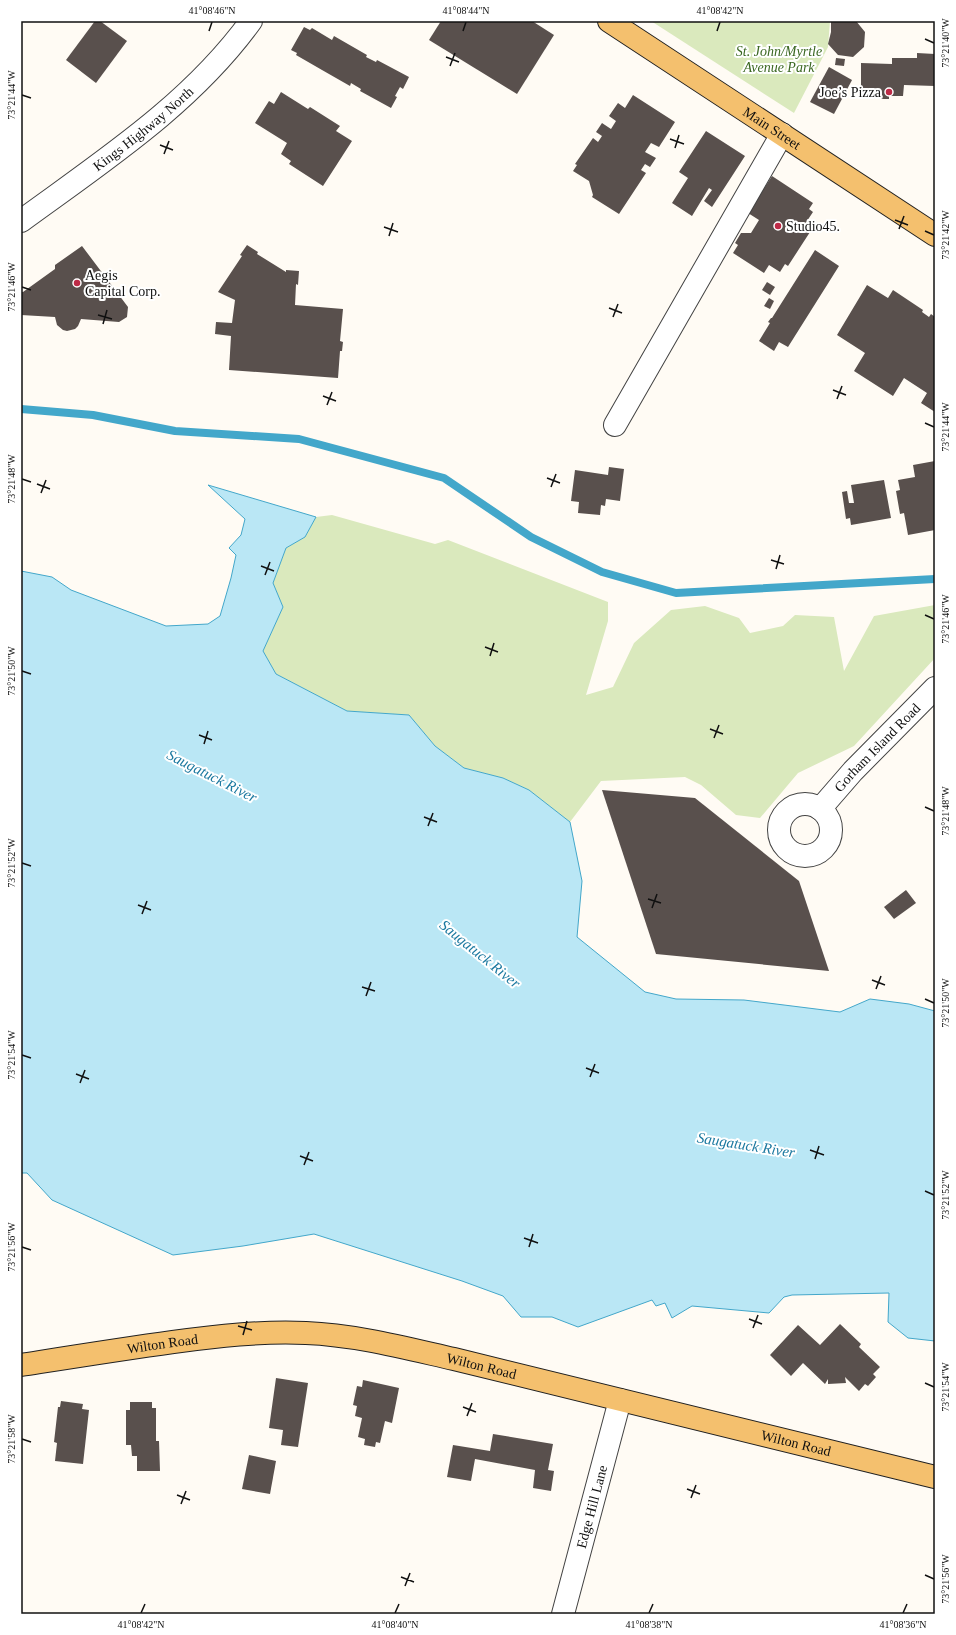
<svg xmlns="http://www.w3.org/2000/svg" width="956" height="1635" font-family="'Times New Roman',serif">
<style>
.green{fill:#dae9bd}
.water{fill:#bae7f5;stroke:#43a7ca}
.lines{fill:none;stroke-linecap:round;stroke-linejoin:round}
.stream{stroke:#43a7ca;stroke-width:8}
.building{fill:#59504d}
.minor-casing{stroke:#434343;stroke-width:24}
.major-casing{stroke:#212121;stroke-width:24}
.minor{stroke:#fff;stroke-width:22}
.major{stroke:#f4c06e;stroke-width:22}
.ticks{fill:none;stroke:#101010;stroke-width:1.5}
.poi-dot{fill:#bd2b47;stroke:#fff;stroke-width:1.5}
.labels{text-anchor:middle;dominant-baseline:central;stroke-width:4;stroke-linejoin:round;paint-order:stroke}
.park-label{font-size:14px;font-style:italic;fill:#3a6721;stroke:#fff}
.poi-label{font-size:14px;fill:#101010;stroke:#fff;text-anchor:start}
.street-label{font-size:14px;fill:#101010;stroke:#fff}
.water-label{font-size:15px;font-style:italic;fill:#1c79a0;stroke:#fff}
.neatline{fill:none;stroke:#101010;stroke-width:1.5}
.ticks-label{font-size:10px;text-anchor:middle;fill:#101010}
</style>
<rect width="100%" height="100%" fill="#fffbf4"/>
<!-- green -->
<g class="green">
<path d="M651,21H830L828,47L794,113Z"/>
<path d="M332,515L435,544L448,540L608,602V621L586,695L613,687L634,643L671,610L705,606L739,618L750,633L783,626L795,615L834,617L844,671L874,616L935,605V658L854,746L798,773L760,818L736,815L701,785L685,777L601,781L570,822L529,790L503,778L464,768L435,746L409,715L347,711L276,674L263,651L283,607L273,583L286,548L305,537L316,517Z"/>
</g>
<!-- water -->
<path class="water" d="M208,485L316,517L305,537L286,548L273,583L283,607L263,651L276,674L347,711L409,715L435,746L464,768L503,778L529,790L570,822L582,881L577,937L645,992L676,999L744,1000L840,1012L870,999L909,1004L935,1011V1341L908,1338L888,1322L889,1293L792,1295L784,1297L769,1313L692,1306L672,1318L665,1303L656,1306L652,1300L578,1327L552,1317H521L503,1296L462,1281L314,1234L243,1246L173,1255L52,1200L27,1173H21V571L52,577L71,590L166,626L208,624L220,616L231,578L236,555L229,548L241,535L245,519Z"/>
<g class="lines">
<!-- stream -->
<path class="stream" d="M21,409L93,415L175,431L299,439L444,478L531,537L602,572L676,593L935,579"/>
</g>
<!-- building -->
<g class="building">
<path d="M95,21H100L127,41L96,83L66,60Z"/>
<path d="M441,21H532L554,35L517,94L429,40Z"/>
<path d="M831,21H856L865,32L864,47L853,57L838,55L828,44L831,32Z"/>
<path d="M304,27L310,30L312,28L332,40L334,36L367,55L366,57L376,62L377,60L409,77L403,89L400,87L395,96L397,97L391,108L360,91L361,89L351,83L350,86L322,70L296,55L297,53L291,50Z"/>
<path d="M917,53L935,54V86L904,85L903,96H889V99H861V63L892,64V58H917Z"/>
<path d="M836,58L845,59L844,66L835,65Z"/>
<path d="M829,67L852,80L834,114L810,102Z"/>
<path d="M281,92L308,109L310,107L340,126L336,131L352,141L323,186L289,164L291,161L281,154L287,143L255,123L269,101L274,104Z"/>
<path d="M633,95L675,122L659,147L651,143L645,152L656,158L650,167L645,164L641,170L646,173L619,214L592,197L593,195L589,181L573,171L577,165L575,164L593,138L598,142L602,136L596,132L602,123L611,129L616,121L609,116L618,103L625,108Z"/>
<path d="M706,131L745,156L712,207L704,201L712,190L709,188L692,216L672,203L688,178L679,172Z"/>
<path d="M772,176L813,203L809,209L813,212L803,227L810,232L788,266L785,264L780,272L769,265L764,273L733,253L738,245L735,243L741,233H751L759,220L748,213Z"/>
<path d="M247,245L258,252L257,254L286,272V270L299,271L298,285L296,284L295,305L343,309L340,341L343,342L342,351H340L338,378L229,370L231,336L215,334L216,322L232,323L235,300L218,292L242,256L240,255Z"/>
<path d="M82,246L128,307L127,317L119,322L81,319L78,326L75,329L67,331L63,330L57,325L55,317L21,315V292H23L55,269V265Z"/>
<path d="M815,250L839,266L788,347L779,342L774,351L759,341L770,323L768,322L771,318H772Z"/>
<path d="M767,282L775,287L770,295L762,290Z"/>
<path d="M867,285L888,298L893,290L923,310L922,312L929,317L931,314L935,317V412L921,403L927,393L904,378L893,396L854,371L865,353L837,335Z"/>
<path d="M769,298L774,301L770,309L764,306Z"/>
<path d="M935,461V530L908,535L904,513L900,514L896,491L900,490L898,480L915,477L913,465Z"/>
<path d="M609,467L624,469L620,501L606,499L605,506L601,505L600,515L578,513L579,502L571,501L575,470L608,475Z"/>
<path d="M884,480L891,518L851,525L850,518L846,519L842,492L847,491L849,503H854L851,485Z"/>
<path d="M602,790L695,798L799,881L829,971L656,954Z"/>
<path d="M906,890L916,903L894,919L884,907Z"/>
<path d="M840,1324L861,1344L859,1347L880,1367L873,1374L876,1377L868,1386L865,1384L859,1391L845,1377L846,1383L828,1384V1379L825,1384L803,1363L791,1376L770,1355L798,1325L820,1345Z"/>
<path d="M276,1378L308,1383L298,1447L281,1445L283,1430L269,1428Z"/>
<path d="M363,1380L399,1388L392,1423L385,1421L380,1443L376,1442L375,1447L364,1445L365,1439L358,1437L362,1418L355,1416L357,1406L353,1405L357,1386L362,1387Z"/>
<path d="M61,1401L83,1404L82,1409L89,1410L83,1464L55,1461L57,1443L54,1442L58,1407H60Z"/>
<path d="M130,1402H152V1408H156V1441H159L160,1471H137V1456H132L131,1445H126V1410H130Z"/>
<path d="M493,1434L553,1444L548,1470L554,1471L551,1491L533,1488L535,1470L475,1459L471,1481L447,1477L453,1445L490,1451Z"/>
<path d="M249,1455L276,1461L270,1494L242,1489Z"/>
</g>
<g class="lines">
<!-- minor casing -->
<g class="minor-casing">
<g id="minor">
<path id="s1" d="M21,221C103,161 191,104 251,21"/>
<path d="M615,425L782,134"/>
<circle cx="805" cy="830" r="26"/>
<path id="s2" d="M820,809L853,771L935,688"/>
<path id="s3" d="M563,1614L620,1400"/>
</g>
</g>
<!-- major casing -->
<g class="major-casing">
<g id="major">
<path id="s4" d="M609,21L935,235"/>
<path id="s5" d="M21,1365C72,1357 122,1349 173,1342C217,1336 261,1331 306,1333C356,1335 405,1348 454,1359L935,1477"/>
</g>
</g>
<!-- minor -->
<use href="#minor" class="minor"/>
<!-- major -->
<use href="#major" class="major"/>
</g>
<!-- ticks -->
<path class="ticks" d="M209,31L212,22M463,31L466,22M717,31L720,22M925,39L934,43M446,57L459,62M450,66L455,53M22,95L31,98M670,139L684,144M160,145L173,150M675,148L679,135M164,154L169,141M895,220L908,225M384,227L398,232M899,229L904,216M925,231L934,235M389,236L393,223M22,287L31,290M609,308L622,313M98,315L112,319M613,317L618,304M103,324L107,310M833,390L846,395M323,396L336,401M837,399L842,386M327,405L332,392M925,423L934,427M547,478L560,483M22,479L31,482M37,484L50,489M551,487L556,474M41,493L46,480M771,560L784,564M261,566L274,571M776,569L780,555M265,575L270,562M925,615L934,619M485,647L498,652M490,656L494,643M22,671L31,674M710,729L723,734M199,735L212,740M714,738L719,725M204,744L208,731M925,807L934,811M424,817L437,822M428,826L433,813M22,863L31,866M648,899L661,903M138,905L151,910M652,908L657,894M142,914L147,901M872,980L885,985M362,987L375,991M876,989L881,976M366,996L371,982M925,999L934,1003M22,1055L31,1058M586,1068L599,1073M76,1074L89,1079M590,1077L595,1064M80,1083L85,1070M810,1150L824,1155M300,1156L313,1161M815,1159L819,1146M304,1165L309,1152M925,1191L934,1195M524,1238L538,1243M22,1247L31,1250M529,1247L533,1234M749,1319L762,1324M238,1326L252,1330M753,1328L758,1315M243,1335L247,1321M925,1383L934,1387M463,1407L476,1412M467,1416L472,1403M22,1439L31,1442M687,1489L700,1494M177,1495L190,1500M691,1498L696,1485M181,1504L186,1491M925,1575L934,1579M401,1577L414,1582M405,1586L410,1573M141,1613L145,1604M395,1613L399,1604M649,1613L653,1604M903,1613L907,1604"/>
<!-- markers -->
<g class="poi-dot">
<circle cx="889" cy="92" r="4"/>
<circle cx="778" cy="226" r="4"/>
<circle cx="77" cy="283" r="4"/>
</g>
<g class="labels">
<!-- park labels -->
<g class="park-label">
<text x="779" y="51">St. John/Myrtle<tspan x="779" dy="16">Avenue Park</tspan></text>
</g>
<!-- poi labels -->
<g class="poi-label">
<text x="881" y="92" text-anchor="end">Joe’s Pizza</text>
<text x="786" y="226">Studio45.</text>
<text x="85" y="275">Aegis<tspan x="85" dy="16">Capital Corp.</tspan></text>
</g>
<!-- street labels -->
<g class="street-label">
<text stroke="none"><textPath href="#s1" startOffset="153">Kings Highway North</textPath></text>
<text stroke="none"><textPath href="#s4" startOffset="195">Main Street</textPath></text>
<text stroke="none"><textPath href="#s2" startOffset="84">Gorham Island Road</textPath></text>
<text stroke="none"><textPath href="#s5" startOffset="143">Wilton Road</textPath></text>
<text stroke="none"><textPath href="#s5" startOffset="466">Wilton Road</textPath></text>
<text stroke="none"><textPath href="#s5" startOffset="790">Wilton Road</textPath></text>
<text stroke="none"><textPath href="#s3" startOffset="111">Edge Hill Lane</textPath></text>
</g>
<!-- water labels -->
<g class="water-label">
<text transform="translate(212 776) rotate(27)">Saugatuck River</text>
<text transform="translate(480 954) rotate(39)">Saugatuck River</text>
<text transform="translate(746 1145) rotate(9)">Saugatuck River</text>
</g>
</g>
<!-- border -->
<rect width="956" height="1635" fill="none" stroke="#ffffff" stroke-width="44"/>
<rect x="22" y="22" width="912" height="1591" class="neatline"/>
<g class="ticks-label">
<text x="212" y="14">41°08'46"N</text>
<text x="466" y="14">41°08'44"N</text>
<text x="720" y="14">41°08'42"N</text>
<text transform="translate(945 43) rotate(-90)" y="4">73°21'40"W</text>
<text transform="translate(11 95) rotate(-90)" y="4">73°21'44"W</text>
<text transform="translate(945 235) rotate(-90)" y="4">73°21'42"W</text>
<text transform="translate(11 287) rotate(-90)" y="4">73°21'46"W</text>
<text transform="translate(945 427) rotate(-90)" y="4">73°21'44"W</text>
<text transform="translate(11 479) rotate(-90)" y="4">73°21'48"W</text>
<text transform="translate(945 619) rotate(-90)" y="4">73°21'46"W</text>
<text transform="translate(11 671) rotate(-90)" y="4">73°21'50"W</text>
<text transform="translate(945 811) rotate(-90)" y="4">73°21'48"W</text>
<text transform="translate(11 863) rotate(-90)" y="4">73°21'52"W</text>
<text transform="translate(945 1003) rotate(-90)" y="4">73°21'50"W</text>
<text transform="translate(11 1055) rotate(-90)" y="4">73°21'54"W</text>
<text transform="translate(945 1195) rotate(-90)" y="4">73°21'52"W</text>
<text transform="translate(11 1247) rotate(-90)" y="4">73°21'56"W</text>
<text transform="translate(945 1387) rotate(-90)" y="4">73°21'54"W</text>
<text transform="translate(11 1439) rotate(-90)" y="4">73°21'58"W</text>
<text transform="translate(945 1579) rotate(-90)" y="4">73°21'56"W</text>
<text x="141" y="1628">41°08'42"N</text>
<text x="395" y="1628">41°08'40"N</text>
<text x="649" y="1628">41°08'38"N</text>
<text x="903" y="1628">41°08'36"N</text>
</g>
</svg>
